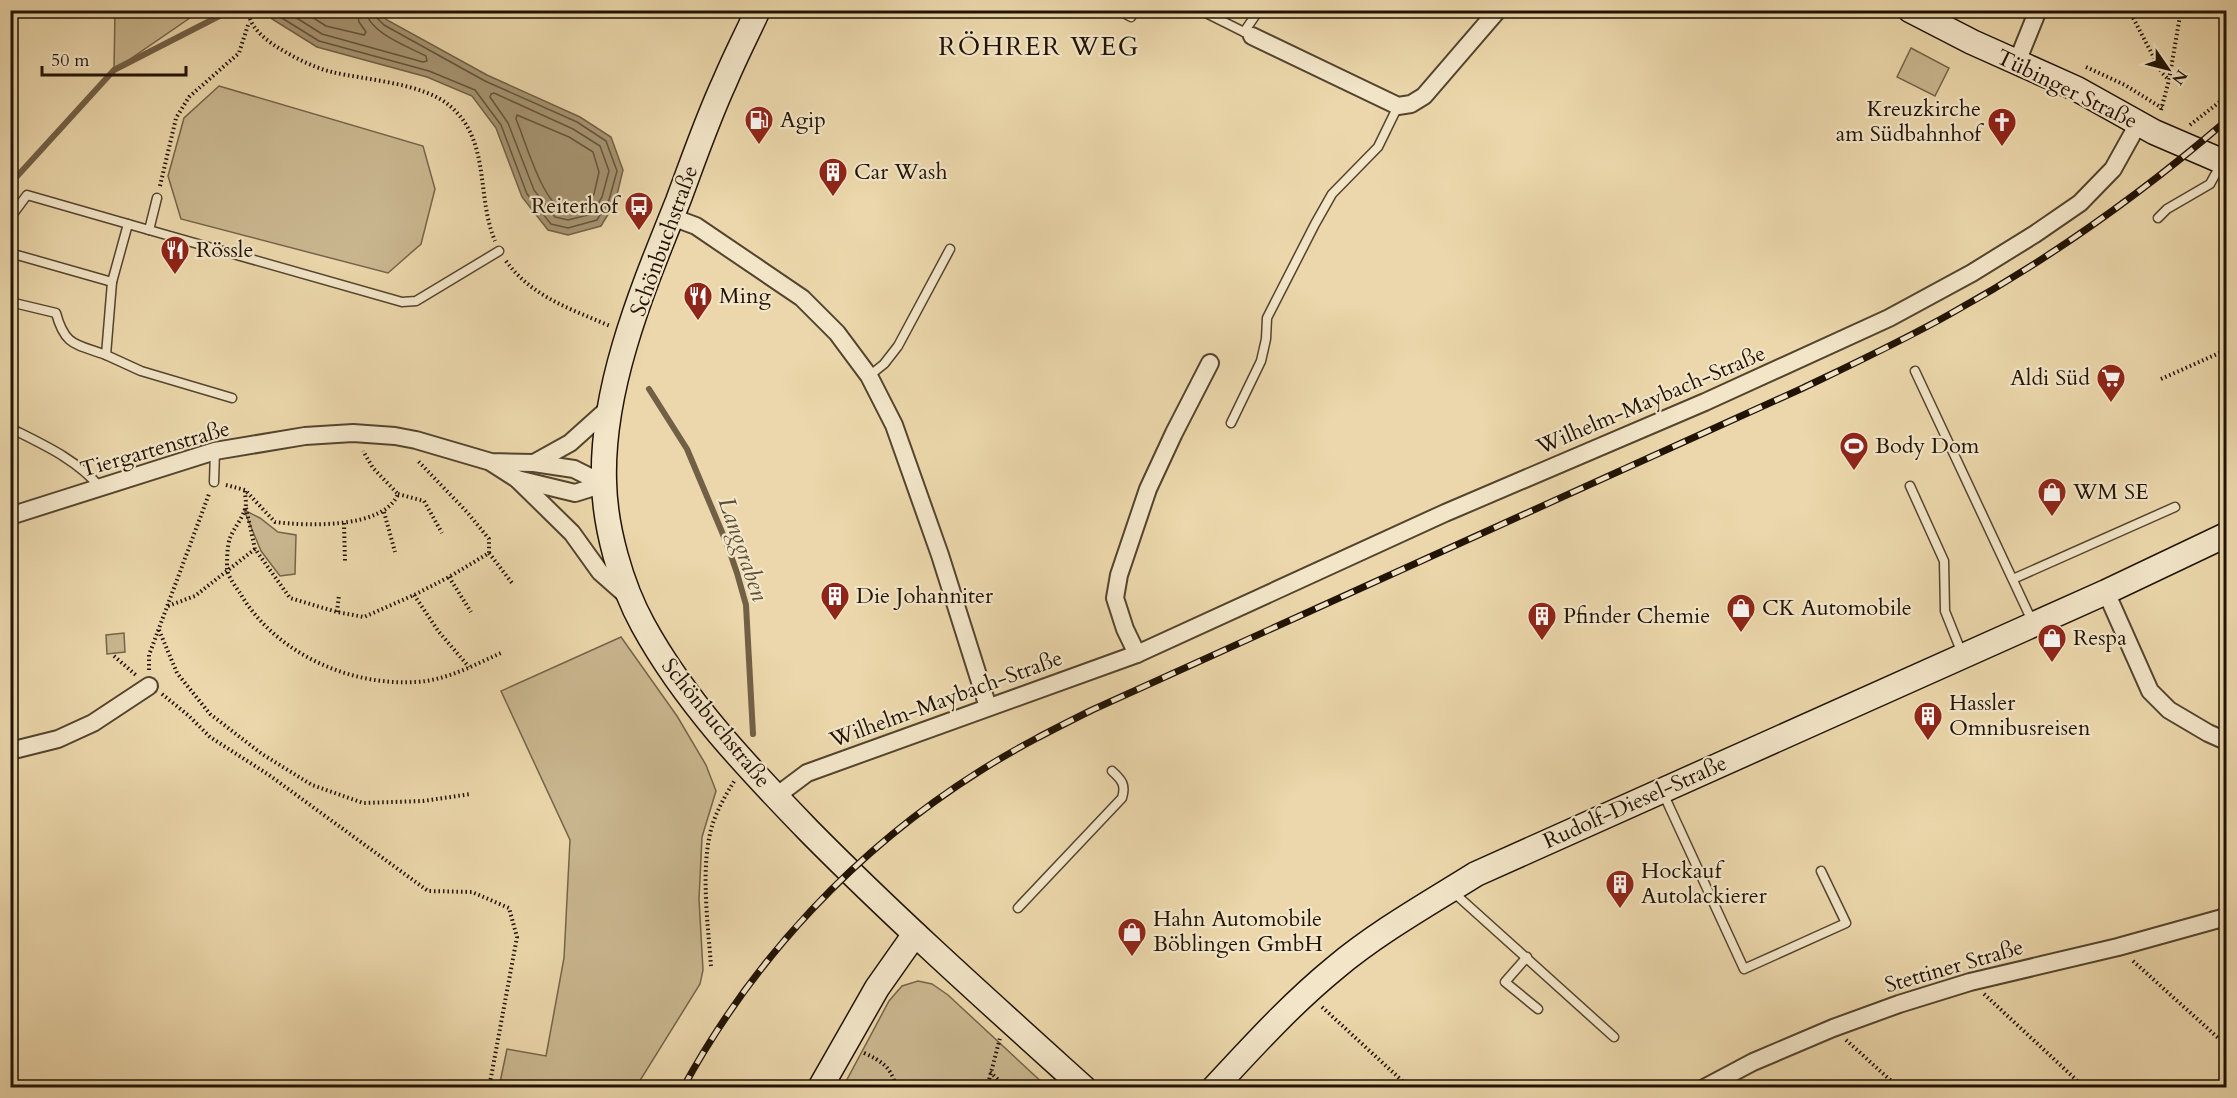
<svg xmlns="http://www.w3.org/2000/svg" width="2237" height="1098" font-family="Cardo,serif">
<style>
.green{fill:#c9b68f;stroke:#75644a;stroke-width:1.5}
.water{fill:#a69472;stroke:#716046;stroke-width:1.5}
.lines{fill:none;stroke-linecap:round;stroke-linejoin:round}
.shore{stroke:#64543b;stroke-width:1.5}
.stream{stroke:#716046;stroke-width:6}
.lane-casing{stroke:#54442e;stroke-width:11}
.street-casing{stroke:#54442e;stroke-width:20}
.secondary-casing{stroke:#211304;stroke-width:27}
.path{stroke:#211304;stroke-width:4;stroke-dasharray:1.5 3;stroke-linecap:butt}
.lane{stroke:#f2e5c8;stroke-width:8}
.street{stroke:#f2e5c8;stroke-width:16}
.secondary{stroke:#f2e5c8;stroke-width:24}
.rail-casing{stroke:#211304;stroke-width:7}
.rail{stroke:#f2e5c8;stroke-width:4.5;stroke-dasharray:14;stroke-linecap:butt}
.labels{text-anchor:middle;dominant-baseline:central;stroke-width:4.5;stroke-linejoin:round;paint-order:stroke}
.street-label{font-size:22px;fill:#211304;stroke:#f2e5c8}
.poi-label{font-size:22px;fill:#211304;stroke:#f2e5c8;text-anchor:start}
.water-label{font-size:24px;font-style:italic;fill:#5d4d35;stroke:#f2e5c8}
.quarter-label{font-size:26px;letter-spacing:1.5px;fill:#211304;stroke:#f2e5c8}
</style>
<rect width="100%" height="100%" fill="#ebd7ab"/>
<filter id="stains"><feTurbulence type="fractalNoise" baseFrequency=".00333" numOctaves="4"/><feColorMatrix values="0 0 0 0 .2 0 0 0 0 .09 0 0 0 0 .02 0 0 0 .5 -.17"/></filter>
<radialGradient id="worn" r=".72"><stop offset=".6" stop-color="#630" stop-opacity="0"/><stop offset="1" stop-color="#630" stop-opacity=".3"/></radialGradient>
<!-- green -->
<g class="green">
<path d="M115,11V10L200,11L114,70Z"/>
<path d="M1911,48L1949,68L1935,96L1897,77Z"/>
<path d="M219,86L423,146L435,189L421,244L388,273L181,219L168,176L184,118Z"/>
<path d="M244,510L260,518L278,532L296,535L295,574L280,576L261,551Z"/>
<path d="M124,633L125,652L107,654L106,635Z"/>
<path d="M621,637L677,716L706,765L716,791L702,837L699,899L703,970L700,984L636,1087H499L507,1049L546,1056L564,958L570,840L501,691Z"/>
<path d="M918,981L932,984L948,995L1047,1087H843L889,1001L902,986Z"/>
</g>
<!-- water -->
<path class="water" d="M268,11H377L387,20L487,75L580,117L611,137L623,170L615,203L601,226L568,235L548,230L522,197L496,128L472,96L427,77L317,47L272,19Z"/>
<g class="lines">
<!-- shore -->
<g class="shore">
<path d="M275,10L277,15L319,41L429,71L475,90L501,125L527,194L551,224L568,228L597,220L609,200L617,171L606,141L577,122L485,81L384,25L375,16L374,10"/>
<path d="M284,10L322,34L423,62L427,61L426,56C409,47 367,32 366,10"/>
<path d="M301,10L326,26L364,35L366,32L359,22L357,10"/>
<path d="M494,93L573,129L600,146L609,171L602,197L592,214L568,220L555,217L534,190L508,123L490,97L491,94Z"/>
<path d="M517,115L569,137L593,152L599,172L594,194L586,206C580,208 570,213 563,210C542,201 525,140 516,119Z"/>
</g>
<!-- stream -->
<g class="stream">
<path d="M10,184L114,70L231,10"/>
<path d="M649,389L687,449L727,544L737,573L746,605L753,734"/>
<path d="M868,1088L869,1084"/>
</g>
<!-- lane casing -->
<g class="lane-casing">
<g id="lane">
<path d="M1118,10L1131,17L1135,10"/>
<path d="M1200,10L1252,36"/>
<path d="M1244,32L1259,10"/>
<path d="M157,198L149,230L128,224L112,282L106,355L141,371L232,398"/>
<path d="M10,218L27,195L128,224"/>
<path d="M2158,218L2167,209L2210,184L2221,164"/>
<path d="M149,230L402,302L416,301L499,251"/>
<path d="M10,253L112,282"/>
<path d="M10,302L56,313C65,347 77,344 106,355"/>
<path d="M1915,371L2033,623"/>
<path d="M869,376L884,364L898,346L950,249"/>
<path d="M1231,423L1261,361L1266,339L1267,318L1315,224L1332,194L1378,147L1398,106"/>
<path d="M10,428C44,445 76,459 101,488"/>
<path d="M214,482L215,451"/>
<path d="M1910,486L1944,561L1945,611L1963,656"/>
<path d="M2013,579L2175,507"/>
<path d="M1663,793L1744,969L1846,923L1821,871"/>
<path d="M1452,891L1614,1037"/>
<path d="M1018,908L1122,798C1126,785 1122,780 1112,771"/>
<path d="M1527,957L1505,982L1538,1009"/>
</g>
</g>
<!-- street casing -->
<g class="street-casing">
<g id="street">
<path d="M1252,36L1398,106L1411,104L1424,96L1498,10"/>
<path d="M2017,62L2038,10"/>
<path d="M672,217L696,226L802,298L837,333L869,376L894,425L940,555L988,707"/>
<path d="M492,463L517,479L572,533L600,572L626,595"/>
<path d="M534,463L570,443L609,408"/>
<path d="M517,479L575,493L604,484"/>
<path d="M10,516L215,451L305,436L353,433L395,436L416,440L491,462L534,463L574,469L604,484"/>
<path d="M2106,592L2150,691L2169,710L2208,733L2226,741"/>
<path d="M1137,654L1125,629L1115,598L1119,575L1148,489L1174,433L1210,363"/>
<path d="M10,751L58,739L93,723L149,686"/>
<path d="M775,797L807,773L1137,654L1445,513L1705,402L1889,318L1972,273L2035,234L2080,203L2113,169L2138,124"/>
<path d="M1704,1088L1753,1062L1833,1028L1899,1004L1970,982L2118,947L2226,917"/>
</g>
</g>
<!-- secondary casing -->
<g class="secondary-casing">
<g id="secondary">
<path d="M758,10C747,34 735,57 725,81C707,120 693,161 678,201C643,288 601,387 604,482C605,528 621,585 643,625C685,702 748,768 809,831C897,920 991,1004 1084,1088"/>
<path d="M1910,10L1972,42L2077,89L2154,132L2226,163"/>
<path d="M820,1088L877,988L915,934"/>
<path d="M1214,1088C1253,1046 1291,1004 1335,968C1378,932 1428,904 1476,874L2106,592L2226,535"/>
</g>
</g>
<!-- path -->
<g class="path">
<path d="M247,10C251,27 261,36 274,45C291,56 312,67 332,72C365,80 424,83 450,106C491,141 476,196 495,241"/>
<path d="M2129,10L2162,73L2169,80"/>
<path d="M2086,67L2125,85L2162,108"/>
<path d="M2161,110L2169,80L2181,10"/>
<path d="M2190,125L2226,97"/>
<path d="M160,186L176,118L189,97L239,53L249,22"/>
<path d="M506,261C532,297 571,309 610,326"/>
<path d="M2161,379L2226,350"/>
<path d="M226,485L245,490L275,522C307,526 384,529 398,494L373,468L363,451"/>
<path d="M245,491C245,497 247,504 245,509C242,519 234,528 230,538C227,546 227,561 227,569C228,577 236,587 240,593C274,652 348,686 415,682C445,681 474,665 501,653"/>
<path d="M398,494L424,501L442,533"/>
<path d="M246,508L255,549L290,598L337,612L364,617L414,595L449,577L489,553V539L467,512L417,460"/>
<path d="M384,512L395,552"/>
<path d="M344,523L345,562"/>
<path d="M489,553L512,583"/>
<path d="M449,577L471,612"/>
<path d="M414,595L439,632L469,667"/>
<path d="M168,606L195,596L255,549"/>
<path d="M337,612L339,595"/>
<path d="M159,630L177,673L210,714L262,754L312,785L363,803L423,801L471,794"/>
<path d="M114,656L137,676"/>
<path d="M149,670V655L209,494"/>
<path d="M162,694L189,716L210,737L269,775L428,891L472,892L509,908L517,937L489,1088"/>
<path d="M2133,961L2226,1045"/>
<path d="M711,966C708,924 700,867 712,826C717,810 726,794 735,780"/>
<path d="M1984,994L2085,1088"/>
<path d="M1322,1007L1410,1088"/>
<path d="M1846,1040L1899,1088"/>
<path d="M864,1053C882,1061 892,1068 896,1088"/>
<path d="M990,1072L1007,1088"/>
<path d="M987,1088L1000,1038"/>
</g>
<!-- lane -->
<use href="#lane" class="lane"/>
<!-- street -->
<use href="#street" class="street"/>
<!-- secondary -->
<use href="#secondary" class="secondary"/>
<!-- rail casing -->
<g class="rail-casing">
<path id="rail" d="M683,1088C753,959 856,849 980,771C1016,748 1054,729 1092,710L1803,388C1853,364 1902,341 1950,314C2048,260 2141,194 2226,121"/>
</g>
<!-- rail -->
<use href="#rail" class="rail"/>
</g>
<!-- icons -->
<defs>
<g id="fuel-pin" transform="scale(1.5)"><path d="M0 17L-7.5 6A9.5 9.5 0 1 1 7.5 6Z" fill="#8f2418" stroke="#f2e5c8"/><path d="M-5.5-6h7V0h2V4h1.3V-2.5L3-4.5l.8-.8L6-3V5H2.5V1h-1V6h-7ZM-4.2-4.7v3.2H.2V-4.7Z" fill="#fff"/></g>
<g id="church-pin" transform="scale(1.5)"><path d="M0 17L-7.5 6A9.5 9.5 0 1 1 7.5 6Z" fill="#8f2418" stroke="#f2e5c8"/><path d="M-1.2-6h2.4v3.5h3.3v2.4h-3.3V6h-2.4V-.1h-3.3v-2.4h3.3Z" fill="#fff"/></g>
<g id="building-pin" transform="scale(1.5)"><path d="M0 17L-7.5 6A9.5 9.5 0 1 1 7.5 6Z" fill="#8f2418" stroke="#f2e5c8"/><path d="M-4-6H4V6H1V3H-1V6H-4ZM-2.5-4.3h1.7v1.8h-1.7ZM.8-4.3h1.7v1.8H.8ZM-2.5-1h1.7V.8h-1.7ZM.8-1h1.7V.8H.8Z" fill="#fff"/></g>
<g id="bus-pin" transform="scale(1.5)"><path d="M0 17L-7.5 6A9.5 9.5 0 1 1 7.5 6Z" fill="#8f2418" stroke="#f2e5c8"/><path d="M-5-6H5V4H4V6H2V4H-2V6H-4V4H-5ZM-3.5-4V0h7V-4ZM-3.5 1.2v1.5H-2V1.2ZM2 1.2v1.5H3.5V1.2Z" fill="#fff"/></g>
<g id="restaurant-pin" transform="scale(1.5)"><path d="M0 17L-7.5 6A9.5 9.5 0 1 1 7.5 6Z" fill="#8f2418" stroke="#f2e5c8"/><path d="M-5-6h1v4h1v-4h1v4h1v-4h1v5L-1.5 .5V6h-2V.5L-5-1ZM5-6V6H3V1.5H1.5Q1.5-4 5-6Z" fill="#fff"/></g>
<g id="supermarket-pin" transform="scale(1.5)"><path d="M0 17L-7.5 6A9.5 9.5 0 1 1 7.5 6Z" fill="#8f2418" stroke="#f2e5c8"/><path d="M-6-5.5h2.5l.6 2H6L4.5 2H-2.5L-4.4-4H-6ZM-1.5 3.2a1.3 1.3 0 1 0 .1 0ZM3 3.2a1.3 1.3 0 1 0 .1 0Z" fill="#fff"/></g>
<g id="stadium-pin" transform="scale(1.5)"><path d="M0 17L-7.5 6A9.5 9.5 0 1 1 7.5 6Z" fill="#8f2418" stroke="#f2e5c8"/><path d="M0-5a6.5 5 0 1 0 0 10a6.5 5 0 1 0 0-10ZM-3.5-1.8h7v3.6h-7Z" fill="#fff"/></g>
<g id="shop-pin" transform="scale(1.5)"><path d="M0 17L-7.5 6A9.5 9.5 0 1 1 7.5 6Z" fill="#8f2418" stroke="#f2e5c8"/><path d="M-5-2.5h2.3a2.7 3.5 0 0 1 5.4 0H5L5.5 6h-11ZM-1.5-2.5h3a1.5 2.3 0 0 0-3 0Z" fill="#fff"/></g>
</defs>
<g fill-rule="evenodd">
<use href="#fuel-pin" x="759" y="120"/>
<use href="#church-pin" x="2002" y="122"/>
<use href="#building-pin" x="833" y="172"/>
<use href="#bus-pin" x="639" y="206"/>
<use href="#restaurant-pin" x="175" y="250"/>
<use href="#restaurant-pin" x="698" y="296"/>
<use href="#supermarket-pin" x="2111" y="378"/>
<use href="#stadium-pin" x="1854" y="446"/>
<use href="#shop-pin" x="2052" y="492"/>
<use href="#building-pin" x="835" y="596"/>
<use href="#shop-pin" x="1741" y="608"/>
<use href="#building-pin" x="1542" y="616"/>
<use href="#shop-pin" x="2052" y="638"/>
<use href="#building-pin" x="1928" y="716"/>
<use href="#building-pin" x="1620" y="884"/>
<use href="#shop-pin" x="1132" y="932"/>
</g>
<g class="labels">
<!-- street labels -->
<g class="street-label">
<text transform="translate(2067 89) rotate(26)">Tübinger Straße</text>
<text transform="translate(664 241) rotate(-70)">Schönbuchstraße</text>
<text transform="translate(1651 400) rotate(-23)">Wilhelm-Maybach-Straße</text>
<text transform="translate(155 449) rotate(-16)">Tiergartenstraße</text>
<text transform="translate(946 699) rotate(-20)">Wilhelm-Maybach-Straße</text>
<text transform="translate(716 723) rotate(51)">Schönbuchstraße</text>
<text transform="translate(1635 802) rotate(-24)">Rudolf-Diesel-Straße</text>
<text transform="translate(1954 966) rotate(-16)">Stettiner Straße</text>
</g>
<!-- poi labels -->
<g class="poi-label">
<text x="1981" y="109" text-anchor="end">Kreuzkirche<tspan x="1981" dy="25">am Südbahnhof</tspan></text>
<text x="780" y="120">Agip</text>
<text x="854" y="172">Car Wash</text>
<text x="618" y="206" text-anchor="end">Reiterhof</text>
<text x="196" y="250">Rössle</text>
<text x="719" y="296">Ming</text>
<text x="2090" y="378" text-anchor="end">Aldi Süd</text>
<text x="1875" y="446">Body Dom</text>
<text x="2073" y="492">WM SE</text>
<text x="856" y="596">Die Johanniter</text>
<text x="1762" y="608">CK Automobile</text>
<text x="1563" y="616">Pfinder Chemie</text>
<text x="2073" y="638">Respa</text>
<text x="1949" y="703">Hassler<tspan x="1949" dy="25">Omnibusreisen</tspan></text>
<text x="1641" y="871">Hockauf<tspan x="1641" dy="25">Autolackierer</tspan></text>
<text x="1153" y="919">Hahn Automobile<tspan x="1153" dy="25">Böblingen GmbH</tspan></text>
</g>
<!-- water labels -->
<g class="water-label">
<text transform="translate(743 549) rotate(71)">Langgraben</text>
</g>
<!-- quarter labels -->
<g class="quarter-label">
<text x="1039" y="46">RÖHRER WEG</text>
</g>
</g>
<!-- margin -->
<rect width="2237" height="1098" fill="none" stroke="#ebd7ab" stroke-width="36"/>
<rect x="12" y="12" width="2213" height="1074" fill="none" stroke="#211304" stroke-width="3"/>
<rect x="18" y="18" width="2201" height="1062" fill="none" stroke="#211304" stroke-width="1.5"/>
<!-- north arrow -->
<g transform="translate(2168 69) rotate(125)" stroke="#f2e5c8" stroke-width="4.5" paint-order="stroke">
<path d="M0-4.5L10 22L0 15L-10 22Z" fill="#211304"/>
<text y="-9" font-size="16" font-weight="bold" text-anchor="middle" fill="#211304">N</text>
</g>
<!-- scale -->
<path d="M42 66v9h144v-9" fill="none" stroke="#211304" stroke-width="3"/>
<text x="51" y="66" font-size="18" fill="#211304" stroke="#f2e5c8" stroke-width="4.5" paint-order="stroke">50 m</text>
<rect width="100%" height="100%" filter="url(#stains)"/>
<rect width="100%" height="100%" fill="url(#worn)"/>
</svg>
